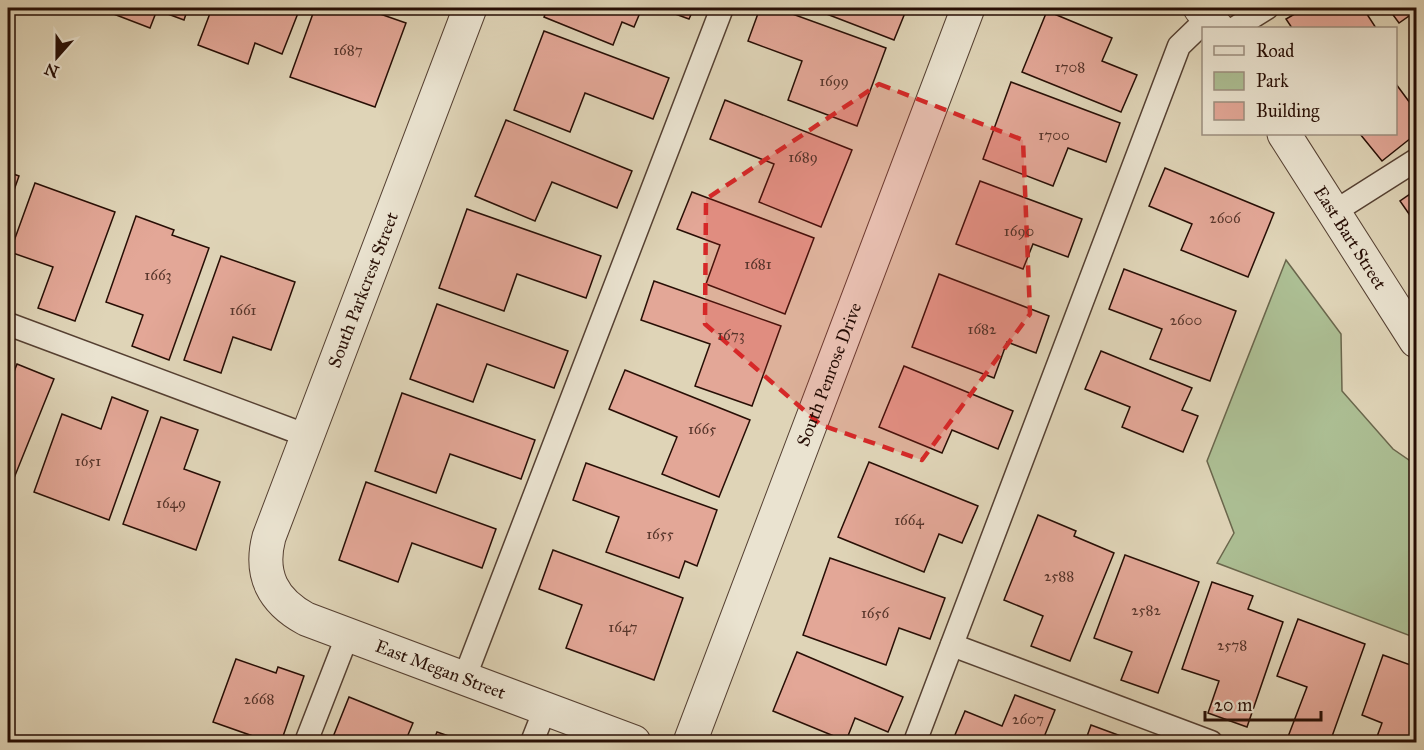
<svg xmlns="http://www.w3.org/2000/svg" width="1424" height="750" font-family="'IM FELL Great Primer',serif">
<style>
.green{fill:#acbe93;stroke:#6a664c;stroke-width:1.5}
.building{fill:#e3a797;stroke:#270e05;stroke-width:1.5}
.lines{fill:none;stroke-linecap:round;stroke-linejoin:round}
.lane-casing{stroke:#554032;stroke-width:25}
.street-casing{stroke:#554032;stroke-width:35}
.lane{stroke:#eae3d0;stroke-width:22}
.street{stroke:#eae3d0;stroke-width:33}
.marked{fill:#d62828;fill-opacity:0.2;stroke:#d62828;stroke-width:4.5;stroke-dasharray:12 8;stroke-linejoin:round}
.labels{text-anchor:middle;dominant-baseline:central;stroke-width:6;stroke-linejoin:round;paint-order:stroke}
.number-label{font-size:15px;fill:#56342a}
.street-label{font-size:18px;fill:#270e05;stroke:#eae3d0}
</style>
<rect width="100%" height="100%" fill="#dfd4b7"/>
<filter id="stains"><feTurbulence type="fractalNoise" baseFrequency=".00333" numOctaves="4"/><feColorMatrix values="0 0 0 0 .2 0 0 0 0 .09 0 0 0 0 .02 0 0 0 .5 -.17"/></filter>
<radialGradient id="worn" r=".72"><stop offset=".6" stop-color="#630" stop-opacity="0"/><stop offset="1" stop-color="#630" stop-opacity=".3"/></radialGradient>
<!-- green -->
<path class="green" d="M1286,260L1341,334L1342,391L1393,449L1416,465V638L1217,563L1234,533L1207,461Z"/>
<!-- building -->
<g class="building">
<path d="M98,8H188L184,20L157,10L150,28Z"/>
<path d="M212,8H300L282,54L255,43L248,64L198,45Z"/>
<path d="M315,8H363L406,23L375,107L290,77Z"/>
<path d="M548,8H642L634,27L622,22L613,45L544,17Z"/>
<path d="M659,8H694L689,19Z"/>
<path d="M760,8H776L886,48L857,126L788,100L802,61L748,41Z"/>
<path d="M811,8H907L894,40Z"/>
<path d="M1305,8H1363L1376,28H1292L1286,19Z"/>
<path d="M1388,8H1416V11L1399,23Z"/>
<path d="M1047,11L1112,38L1102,61L1137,75L1121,112L1022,72Z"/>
<path d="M544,31L669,78L653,119L585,93L570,132L514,110Z"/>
<path d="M1011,82L1120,123L1106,162L1068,148L1053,186L983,159Z"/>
<path d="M1396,84L1416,111V134L1382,161L1360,134H1396Z"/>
<path d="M725,100L852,150L821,227L759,202L774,164L710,139Z"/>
<path d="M506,120L632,171L617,208L552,182L535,221L475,196Z"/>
<path d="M1165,168L1274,213L1248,277L1181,250L1192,224L1149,206Z"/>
<path d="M8,172L19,176L8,207Z"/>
<path d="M980,181L1082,219L1068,257L1033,244L1023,269L956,244Z"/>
<path d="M35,183L115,212L75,321L38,308L53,267L10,252Z"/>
<path d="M1416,190V224L1400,201Z"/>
<path d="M692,192L814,238L785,314L706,284L720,245L677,229Z"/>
<path d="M467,209L601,256L586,298L517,274L504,311L439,288Z"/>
<path d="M136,216L174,230L172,235L209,248L169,360L132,346L143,315L106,302Z"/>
<path d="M221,256L295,282L271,350L233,337L221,373L184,360Z"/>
<path d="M1124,269L1236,311L1210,381L1150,359L1162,329L1109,309Z"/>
<path d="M939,274L1049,316L1036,353L1007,342L994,378L912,347Z"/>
<path d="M654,281L781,326L752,406L695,386L710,344L641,320Z"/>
<path d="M437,304L568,351L554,388L487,364L473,402L410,379Z"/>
<path d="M1101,351L1192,388L1182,410L1198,416L1183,452L1122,427L1130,407L1085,389Z"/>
<path d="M17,364L54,379L12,483L8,481V387Z"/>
<path d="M904,366L1013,411L998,449L952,430L942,453L879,427Z"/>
<path d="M625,370L750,420L719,497L662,474L677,437L609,409Z"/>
<path d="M402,393L535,440L521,479L450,454L436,493L375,471Z"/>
<path d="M112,397L148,411L109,520L34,492L62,414L101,429Z"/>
<path d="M161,417L198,430L184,469L220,482L196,550L123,524Z"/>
<path d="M869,462L978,506L962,543L939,534L924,572L838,537Z"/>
<path d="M586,463L717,510L697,566L685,561L679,578L606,552L619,517L573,500Z"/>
<path d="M366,482L496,529L482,568L412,543L398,582L339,560Z"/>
<path d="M1038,515L1076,531L1074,536L1114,553L1070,661L1031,646L1043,616L1004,600Z"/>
<path d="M553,550L683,598L654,680L566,648L582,605L539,589Z"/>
<path d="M1125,555L1199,582L1158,693L1121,680L1132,652L1094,638Z"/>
<path d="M830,558L945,598L930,639L899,628L886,665L803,635Z"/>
<path d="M1212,582L1253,596L1248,609L1283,622L1247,727L1208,713L1219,681L1182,669Z"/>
<path d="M1298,619L1365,644L1330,742H1286L1307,687L1277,676Z"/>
<path d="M797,652L903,697L888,732L855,718L846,741L773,711Z"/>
<path d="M1383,655L1416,667V742H1375L1382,723L1362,715Z"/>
<path d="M236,659L276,673L278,667L304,676L281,742H270L213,722Z"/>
<path d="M1015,695L1055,710L1042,742H952L965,711L1002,726Z"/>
<path d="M349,697L413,723L405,742H331Z"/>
<path d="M1091,725L1137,742H1085Z"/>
<path d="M437,732L466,742H433Z"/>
</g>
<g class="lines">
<!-- lane casing -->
<g class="lane-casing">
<g id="lane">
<path d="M1235,28L1267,8"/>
<path d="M1334,212L1416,160"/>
<path d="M8,324L308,436"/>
<path d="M952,645L1211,742"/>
<path d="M464,679L722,8"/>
<path d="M306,742L348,634"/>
<path d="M532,742L545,709"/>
<path d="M915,742L1179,46L1209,17"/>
</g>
</g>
<!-- street casing -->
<g class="street-casing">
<g id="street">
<path id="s1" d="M470,8L269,537C259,575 273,601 306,619L634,742"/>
<path d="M1200,8L1217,28"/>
<path id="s2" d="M1284,134L1416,341"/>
<path id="s3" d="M690,742L968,8"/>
</g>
</g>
<!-- lane -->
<use href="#lane" class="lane"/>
<!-- street -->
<use href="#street" class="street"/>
</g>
<!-- marked area -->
<path class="marked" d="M879,84L1023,140L1030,314L922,460L821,425L705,324L706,199Z"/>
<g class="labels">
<!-- number labels -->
<g class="number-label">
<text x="348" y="50">1687</text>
<text x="1070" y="67">1708</text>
<text x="834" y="81">1699</text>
<text x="1054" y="135">1700</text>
<text x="803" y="157">1689</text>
<text x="1225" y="218">2606</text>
<text x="1019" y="231">1690</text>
<text x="758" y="264">1681</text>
<text x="158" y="275">1663</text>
<text x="243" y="310">1661</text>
<text x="1186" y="320">2600</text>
<text x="982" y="329">1682</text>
<text x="731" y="335">1673</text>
<text x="702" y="429">1665</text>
<text x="88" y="461">1651</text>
<text x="171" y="503">1649</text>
<text x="909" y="520">1664</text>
<text x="660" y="534">1655</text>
<text x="1059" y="576">2588</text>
<text x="1146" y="610">2582</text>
<text x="875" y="613">1656</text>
<text x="623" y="627">1647</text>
<text x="1232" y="645">2578</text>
<text x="259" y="699">2668</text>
<text x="1028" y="719">2607</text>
</g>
<!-- street labels -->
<g class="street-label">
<text stroke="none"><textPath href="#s2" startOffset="123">East Bart Street</textPath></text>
<text transform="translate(363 290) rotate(-69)">South Parkcrest Street</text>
<text stroke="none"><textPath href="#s3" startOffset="393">South Penrose Drive</textPath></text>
<text stroke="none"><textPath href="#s1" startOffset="808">East Megan Street</textPath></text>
</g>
</g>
<!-- margin -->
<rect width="1424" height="750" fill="none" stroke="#dfd4b7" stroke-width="30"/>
<rect x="9" y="9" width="1406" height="732" fill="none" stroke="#270e05" stroke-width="3"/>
<rect x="15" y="15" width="1394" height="720" fill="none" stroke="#270e05" stroke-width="1.5"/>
<!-- legend -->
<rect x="1202" y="27" width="195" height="108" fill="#eae3d0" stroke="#9c8e7f" stroke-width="1.5"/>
<rect x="1214" y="46" width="30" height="9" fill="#eae3d0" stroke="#9c8e7f" stroke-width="1.5"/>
<text x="1256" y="57" font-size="18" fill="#270e05">Road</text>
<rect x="1214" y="72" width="30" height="18" fill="#acbe93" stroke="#9c8e7f" stroke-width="1.5"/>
<text x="1256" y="87" font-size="18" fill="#270e05">Park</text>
<rect x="1214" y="102" width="30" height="18" fill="#e3a797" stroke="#9c8e7f" stroke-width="1.5"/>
<text x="1256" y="117" font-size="18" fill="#270e05">Building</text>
<!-- north arrow -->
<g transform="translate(57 57) rotate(201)" stroke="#eae3d0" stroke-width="4.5" paint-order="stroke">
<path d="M0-4.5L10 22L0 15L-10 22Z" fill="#270e05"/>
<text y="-9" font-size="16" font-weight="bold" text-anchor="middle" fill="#270e05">N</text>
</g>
<!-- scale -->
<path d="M1205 711v9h116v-9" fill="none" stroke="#270e05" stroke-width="3"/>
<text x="1214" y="711" font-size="18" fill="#270e05" stroke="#eae3d0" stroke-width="4.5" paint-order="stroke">20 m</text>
<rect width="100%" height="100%" filter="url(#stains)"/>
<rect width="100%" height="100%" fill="url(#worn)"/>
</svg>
